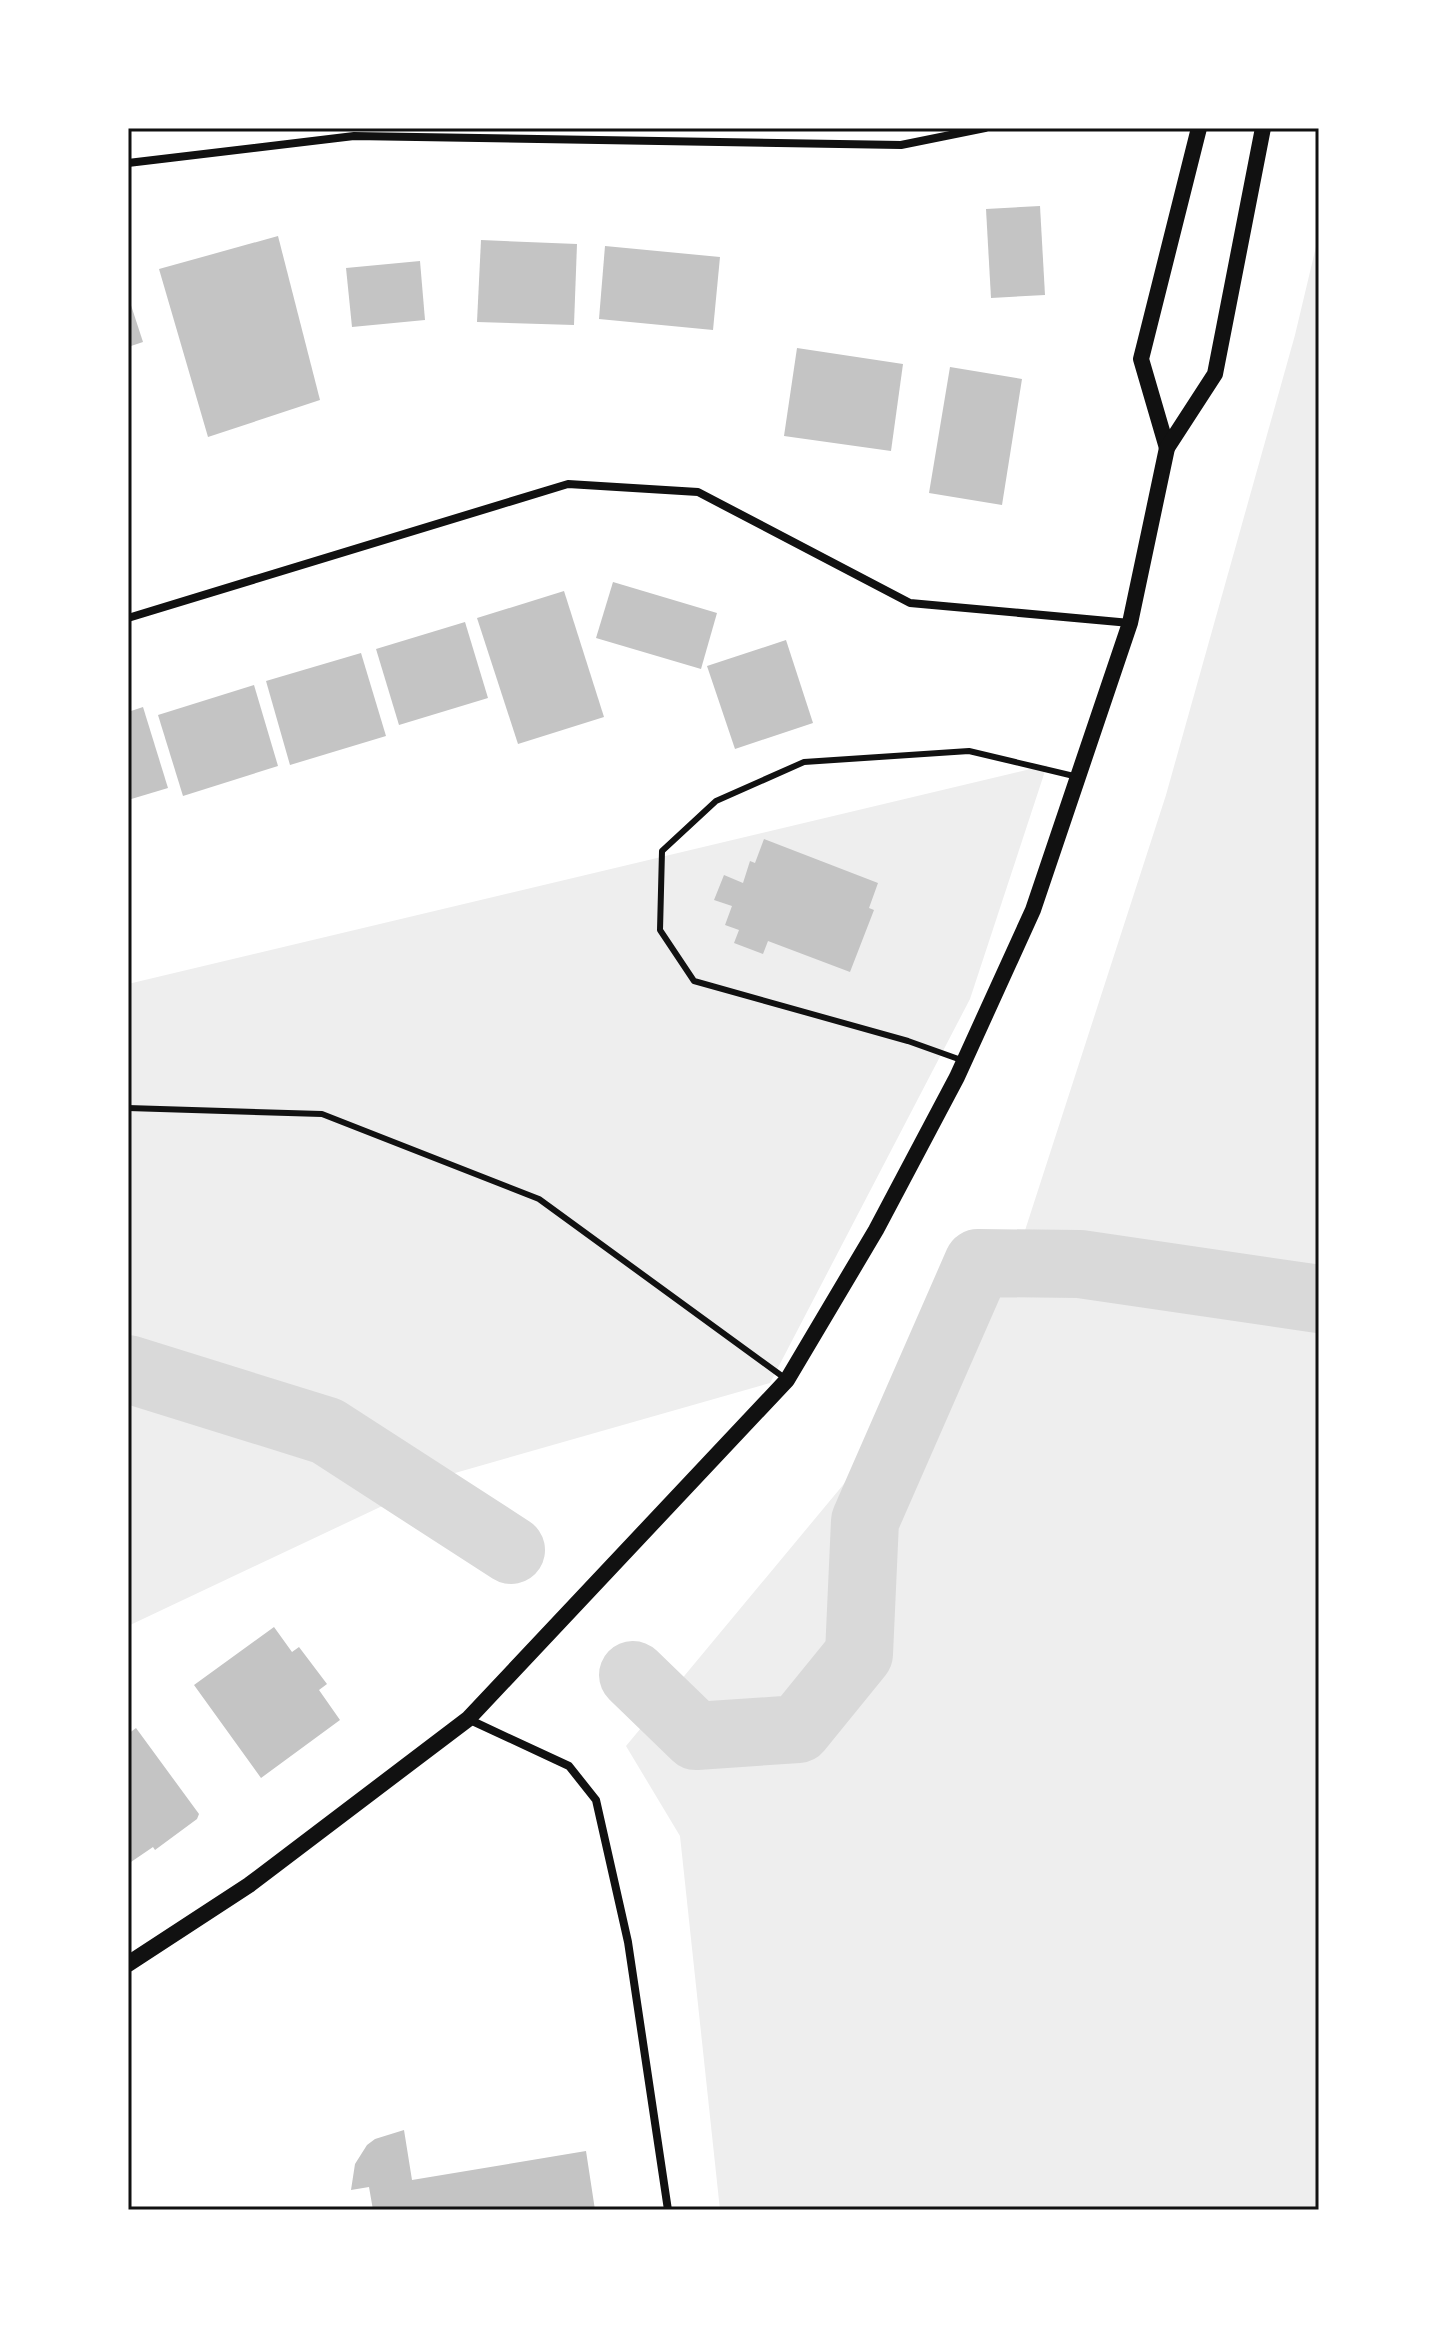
<svg xmlns="http://www.w3.org/2000/svg" width="1447" height="2338" font-family="Merriweather,serif">
<style>
.green{fill:#eee}
.lines{fill:none;stroke-linecap:round;stroke-linejoin:round}
.river{stroke:#d9d9d9;stroke-width:68}
.building{fill:#c4c4c4}
.service{stroke:#111;stroke-width:6}
.minor{stroke:#111;stroke-width:8}
.secondary{stroke:#111;stroke-width:16}
.neatline{fill:none;stroke:#111;stroke-width:3}
</style>
<rect width="100%" height="100%" fill="#fff"/>
<!-- green -->
<g class="green">
<path d="M1319,234V2210H720L680,1836L626,1746L1006,1289L1166,795L1295,335Z"/>
<path d="M1047,765L970,999L770,1383L448,1475L128,1626V984Z"/>
</g>
<g class="lines">
<!-- river -->
<g class="river">
<path d="M128,1369L327,1431L511,1550"/>
<path d="M633,1675L696,1736L798,1729L859,1654L865,1521L978,1263L1080,1264L1319,1299"/>
</g>
</g>
<!-- building -->
<g class="building">
<path d="M1040,206L1045,295L991,298L986,209Z"/>
<path d="M278,236L320,400L208,437L159,269Z"/>
<path d="M481,240L577,244L574,325L477,322Z"/>
<path d="M605,246L720,257L713,330L599,319Z"/>
<path d="M420,261L425,320L352,327L346,268Z"/>
<path d="M128,296L143,342L128,347Z"/>
<path d="M797,348L903,364L891,451L784,436Z"/>
<path d="M950,367L1022,379L1002,505L929,493Z"/>
<path d="M613,582L717,613L701,669L596,638Z"/>
<path d="M564,591L604,717L518,744L477,618Z"/>
<path d="M465,622L488,698L399,725L376,649Z"/>
<path d="M786,640L813,723L735,749L707,666Z"/>
<path d="M361,653L386,736L290,765L266,681Z"/>
<path d="M254,685L278,766L183,796L158,715Z"/>
<path d="M143,707L168,788L128,800V712Z"/>
<path d="M764,839L878,883L869,908L874,910L850,972L768,941L763,954L734,943L739,930L725,925L732,906L714,900L724,875L743,883L750,861L755,863Z"/>
<path d="M274,1627L292,1652L299,1647L327,1684L319,1690L340,1720L261,1778L194,1685Z"/>
<path d="M136,1728L199,1814L197,1819L155,1850L153,1847L128,1864V1734Z"/>
<path d="M404,2130L412,2180L586,2151L595,2210H373L369,2187L351,2190L355,2164L367,2145L375,2139Z"/>
</g>
<g class="lines">
<!-- service -->
<g class="service">
<path d="M964,1061L908,1041L694,981L660,930L662,851L716,801L804,762L969,751L1078,777"/>
<path d="M128,1108L322,1114L539,1199L786,1379"/>
</g>
<!-- minor -->
<g class="minor">
<path d="M128,163L354,136L901,145L985,128"/>
<path d="M128,618L568,484L698,492L910,603L1130,623"/>
<path d="M468,1719L569,1766L596,1800L628,1942L668,2210"/>
</g>
<!-- secondary -->
<g class="secondary">
<path d="M1167,448L1141,359L1199,128"/>
<path d="M128,1964L249,1885L468,1719L787,1380L876,1230L957,1077L1033,910L1130,623L1167,448L1215,374L1263,128"/>
</g>
</g>
<!-- border -->
<rect width="1447" height="2338" fill="none" stroke="#ffffff" stroke-width="260"/>
<rect x="130" y="130" width="1187" height="2078" class="neatline"/>
</svg>
